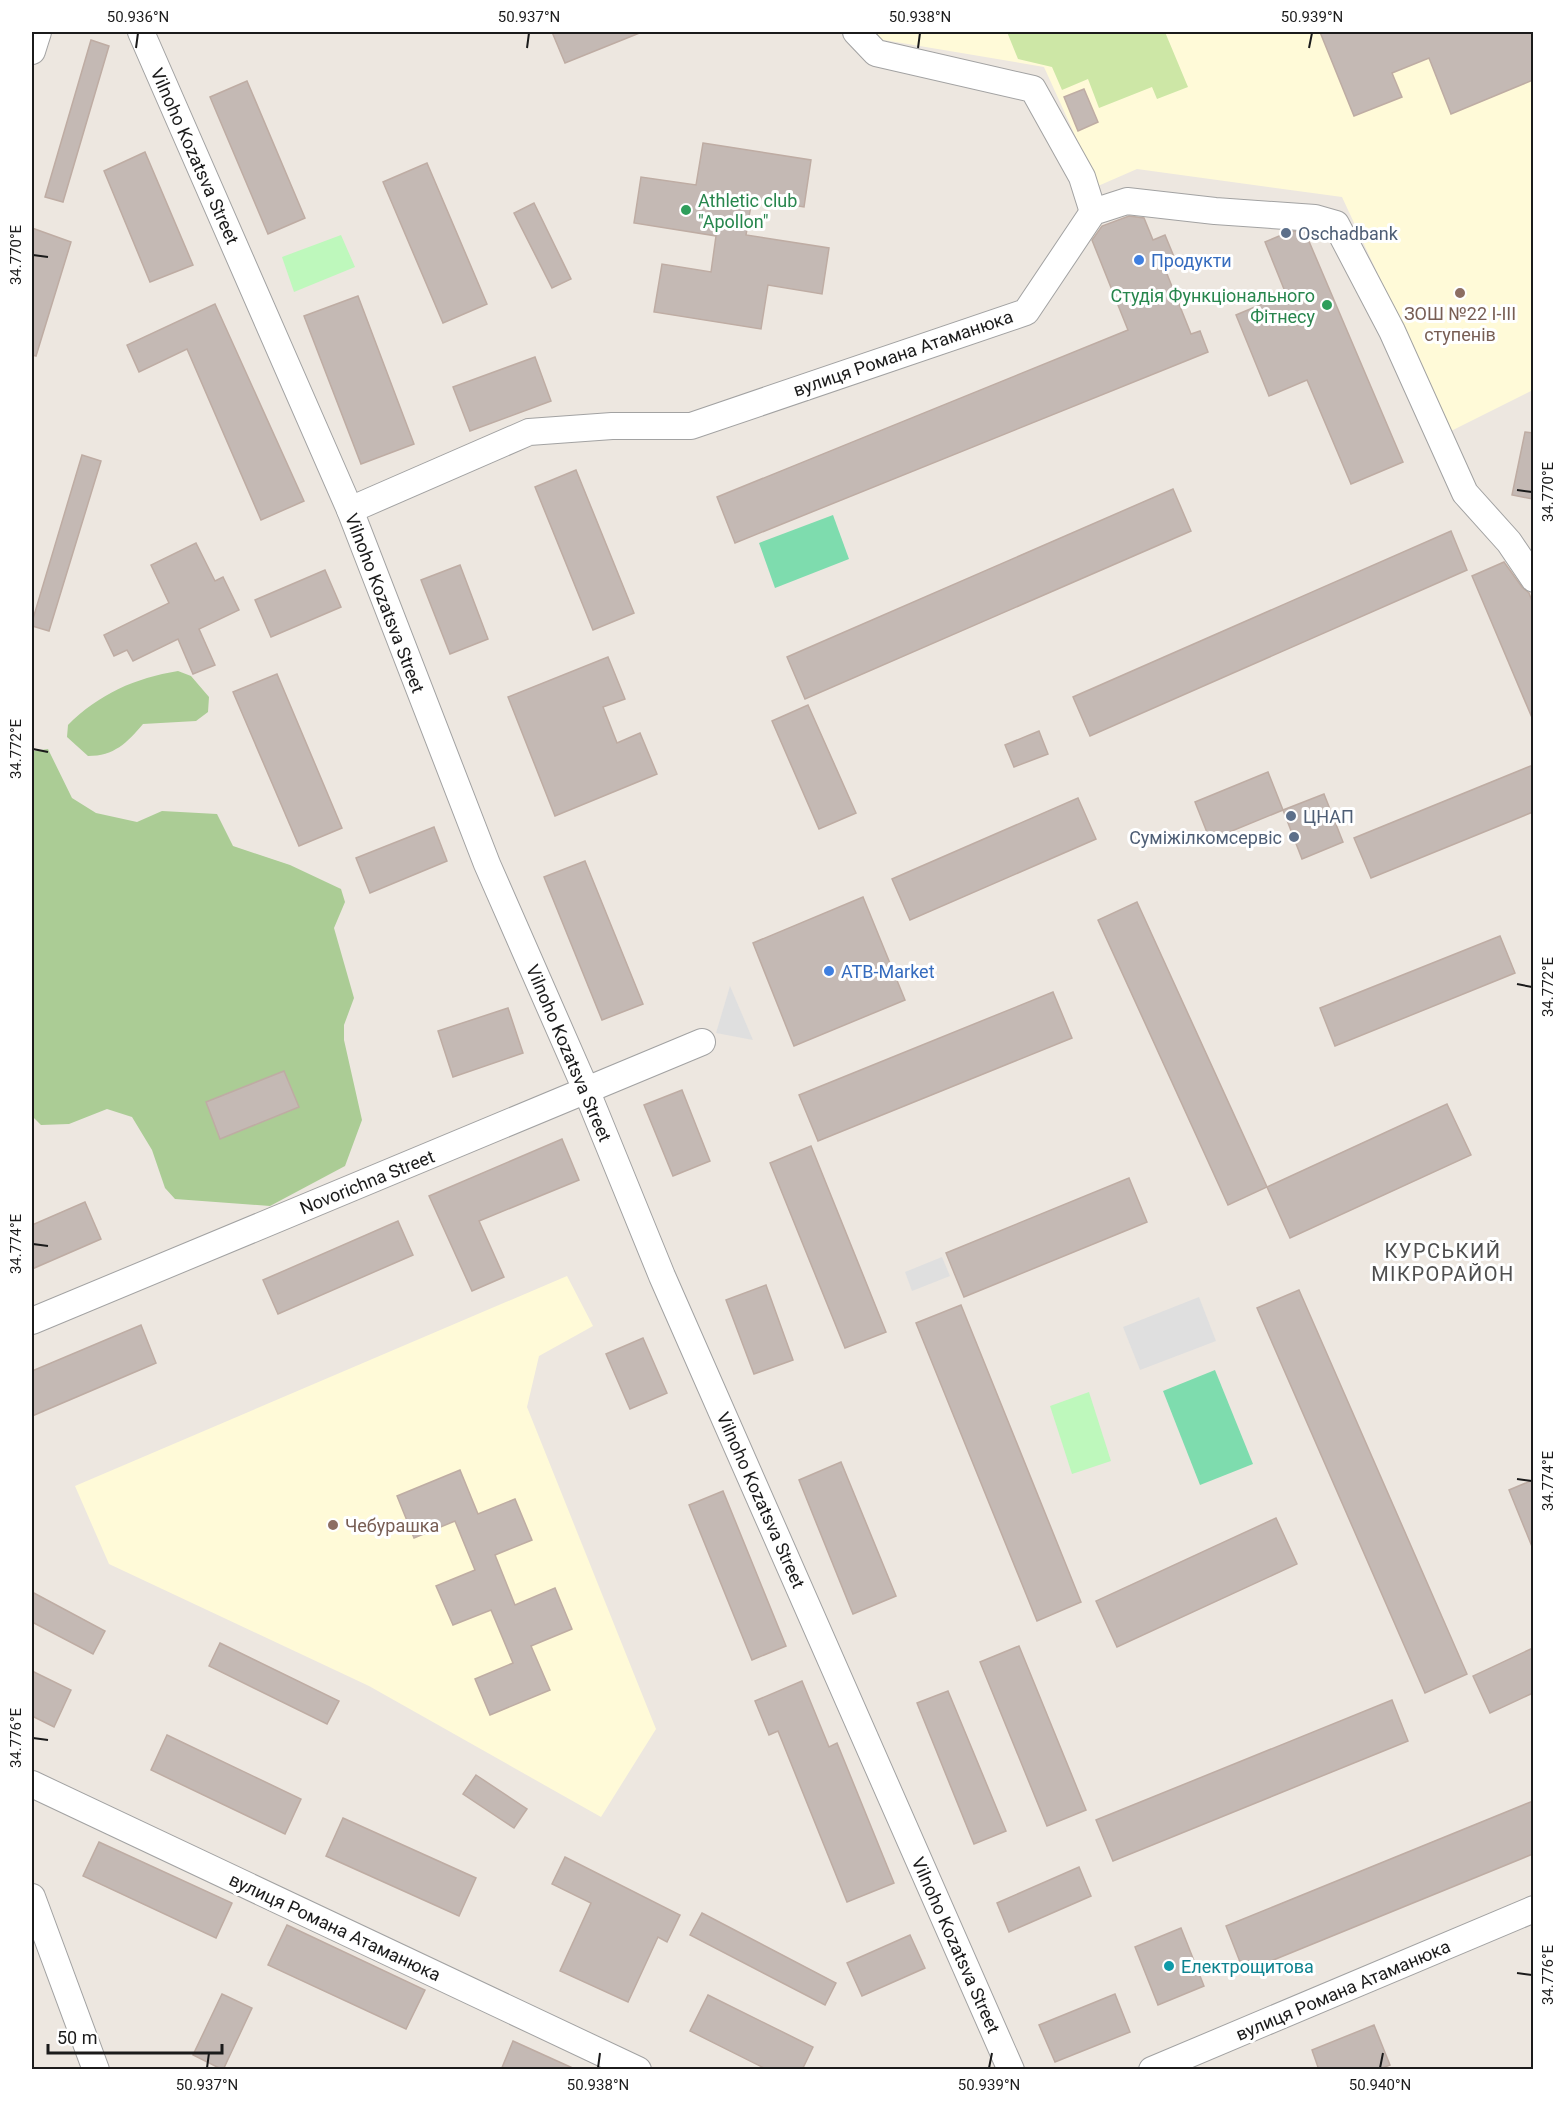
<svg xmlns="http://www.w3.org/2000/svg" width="1565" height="2101" font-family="Roboto,sans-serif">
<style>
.education{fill:#fffad8}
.grass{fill:#cde7a6}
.forest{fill:#abcc95}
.park{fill:#bef8bc}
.pitch{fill:#7edcae}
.parking{fill:#dfdfdf}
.building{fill:#c4b9b4;stroke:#beaca3;stroke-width:1.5}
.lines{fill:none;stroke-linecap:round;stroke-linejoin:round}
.minor-casing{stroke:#a2a2a2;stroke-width:28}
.minor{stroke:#fff;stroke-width:26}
.ticks{fill:none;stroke:#1b1b1b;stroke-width:2}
.leisure-dot{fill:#2e9e5b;stroke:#fff;stroke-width:2}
.service-dot{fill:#5c6f8a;stroke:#fff;stroke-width:2}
.shop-dot{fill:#3f7fe0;stroke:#fff;stroke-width:2}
.education-dot{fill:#8d6e63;stroke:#fff;stroke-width:2}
.culture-dot{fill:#0f9aa8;stroke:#fff;stroke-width:2}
.labels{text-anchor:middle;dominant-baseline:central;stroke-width:6;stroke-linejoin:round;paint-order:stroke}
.street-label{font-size:18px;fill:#1b1b1b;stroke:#fff}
.leisure-label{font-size:18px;fill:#27864d;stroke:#fff;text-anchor:start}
.service-label{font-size:18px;fill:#4e5e75;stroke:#fff;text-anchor:start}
.shop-label{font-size:18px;fill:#366cbe;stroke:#fff;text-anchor:start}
.education-label{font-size:18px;fill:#785e54;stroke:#fff}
.culture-label{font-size:18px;fill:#0d838f;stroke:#fff;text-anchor:start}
.neighbourhood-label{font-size:20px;letter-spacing:1.5px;fill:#4e4e4e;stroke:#fff}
.neatline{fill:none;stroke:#1b1b1b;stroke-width:2}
.ticks-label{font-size:15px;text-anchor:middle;fill:#1b1b1b}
</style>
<rect width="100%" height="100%" fill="#ede7e0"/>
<!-- education -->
<g class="education">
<path d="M870,32H1533V390L1451,431L1342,197L1137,169L1098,186L1044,67L872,38Z"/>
<path d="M567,1276L593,1326L539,1356L527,1407L656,1729L601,1817L369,1686L109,1564L75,1486Z"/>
</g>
<!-- grass -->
<path class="grass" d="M1007,32H1165L1188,87L1157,99L1152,87L1099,108L1088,79L1062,90L1052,67L1018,59Z"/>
<!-- forest -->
<g class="forest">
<path d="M178,671L191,676L209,697L208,712L196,721L143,724C127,743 114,756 88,756L67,737L68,725C99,694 135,678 178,671Z"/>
<path d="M48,749L72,798L96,813L137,822L162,811L217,814L233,846L290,865L341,889L345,902L334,928L354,998L344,1025V1040L362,1120L345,1166L270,1206L175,1199L165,1188L152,1150L132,1117L107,1109L69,1124L41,1125L32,1116V758L34,751Z"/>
</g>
<!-- park -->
<g class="park">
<path d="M341,235L355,267L294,292L282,257Z"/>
<path d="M1089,1392L1111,1461L1072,1474L1050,1406Z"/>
</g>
<!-- pitch -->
<g class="pitch">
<path d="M833,515L849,559L775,588L759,543Z"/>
<path d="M1215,1370L1253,1464L1200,1485L1163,1391Z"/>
</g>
<!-- parking -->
<g class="parking">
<path d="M730,986L753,1040L716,1033Z"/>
<path d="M942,1257L950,1276L912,1291L905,1272Z"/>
<path d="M1199,1297L1216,1341L1140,1370L1123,1327Z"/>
</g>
<!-- building -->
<g class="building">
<path d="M552,32H642L565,63Z"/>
<path d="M1320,32H1533V80L1451,114L1429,58L1392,73L1402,97L1354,116Z"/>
<path d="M91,40L109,46L63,202L45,197Z"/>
<path d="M247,81L305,218L268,234L210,97Z"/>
<path d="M1084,89L1098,122L1078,131L1064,97Z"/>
<path d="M703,143L811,160L804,207L752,199L746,235L829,248L822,294L768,285L761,329L654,312L662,264L711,272L716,236L634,223L641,177L696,185Z"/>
<path d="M145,152L193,265L150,282L104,171Z"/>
<path d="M427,163L487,304L443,323L383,182Z"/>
<path d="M534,203L571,279L552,288L514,213Z"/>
<path d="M1129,216L1144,218L1153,240L1165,235L1177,264L1165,269L1191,334L1200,331L1208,352L735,543L717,497L1128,330L1092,240L1102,226Z"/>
<path d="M32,228L71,242L36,356L32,355Z"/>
<path d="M1291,231L1305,232L1403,462L1351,484L1307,380L1269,396L1236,315L1286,294L1265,242Z"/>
<path d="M358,296L414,444L361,464L304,316Z"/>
<path d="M215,304L304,501L261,520L187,349L139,372L127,345Z"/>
<path d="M535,357L551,401L470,431L453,387Z"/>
<path d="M1525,432L1533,433V499L1512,495Z"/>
<path d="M82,455L101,461L49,631L32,626V622Z"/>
<path d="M576,470L634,613L593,630L535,487Z"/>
<path d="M1173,489L1191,531L805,699L787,657Z"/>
<path d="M1451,531L1467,570L1090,736L1073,697Z"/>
<path d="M196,543L215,581L223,577L239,610L199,629L215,665L193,674L178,639L133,661L127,650L114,656L104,635L169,603L151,565Z"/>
<path d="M1504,562L1522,587L1529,593L1533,604V720L1472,576Z"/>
<path d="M460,565L488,639L450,654L421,580Z"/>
<path d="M325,570L341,607L271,637L255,600Z"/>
<path d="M608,657L625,699L603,707L617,743L640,733L657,774L555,816L508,697Z"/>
<path d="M277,674L342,828L299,846L233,692Z"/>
<path d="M808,705L856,813L819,829L772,721Z"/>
<path d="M1039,731L1048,754L1014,767L1005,745Z"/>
<path d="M1533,765V812L1371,878L1354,838Z"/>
<path d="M1268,772L1283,810L1210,840L1195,802Z"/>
<path d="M1324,794L1343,842L1302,859L1283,810Z"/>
<path d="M1078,798L1096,839L910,920L892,879Z"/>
<path d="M434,827L447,861L370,893L356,858Z"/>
<path d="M585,861L643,1004L602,1020L544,877Z"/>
<path d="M863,897L905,1000L794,1046L753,943Z"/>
<path d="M1137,902L1267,1187L1228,1205L1098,920Z"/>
<path d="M1500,936L1515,973L1335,1046L1320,1008Z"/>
<path d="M1053,992L1072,1038L818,1141L799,1095Z"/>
<path d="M508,1008L523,1053L453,1077L438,1031Z"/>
<path d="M284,1071L299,1107L220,1139L206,1102Z"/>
<path d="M682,1090L710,1161L673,1176L644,1105Z"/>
<path d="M1447,1104L1471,1155L1290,1238L1267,1187Z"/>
<path d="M562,1139L579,1180L479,1221L504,1277L472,1291L429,1196Z"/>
<path d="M811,1146L886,1332L845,1348L770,1163Z"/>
<path d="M1129,1178L1147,1222L964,1297L946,1253Z"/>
<path d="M85,1202L101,1239L32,1269V1225Z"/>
<path d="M398,1221L413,1255L278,1314L263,1280Z"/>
<path d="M766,1285L793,1360L754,1374L726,1300Z"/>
<path d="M1299,1290L1467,1674L1425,1693L1257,1308Z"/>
<path d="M961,1305L1081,1602L1037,1621L916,1323Z"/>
<path d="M141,1325L156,1363L32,1416V1371Z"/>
<path d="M643,1338L667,1393L630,1409L606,1354Z"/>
<path d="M841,1462L896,1596L853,1614L799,1480Z"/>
<path d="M460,1470L478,1514L515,1499L532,1540L495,1555L515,1605L555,1588L572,1629L531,1646L550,1690L490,1715L475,1679L513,1663L491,1610L453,1625L436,1586L475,1570L455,1521L414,1538L397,1496Z"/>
<path d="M1533,1480V1549L1509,1490Z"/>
<path d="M723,1491L786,1646L752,1660L689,1505Z"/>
<path d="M1276,1518L1297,1564L1117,1647L1096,1601Z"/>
<path d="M32,1592L105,1631L93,1654L32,1622Z"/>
<path d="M220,1643L339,1701L327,1724L209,1666Z"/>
<path d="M1019,1646L1086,1810L1047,1826L980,1662Z"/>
<path d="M1533,1648V1693L1490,1713L1473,1676Z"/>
<path d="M32,1671L71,1690L54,1727L32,1716Z"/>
<path d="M802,1681L829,1747L837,1743L894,1883L847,1902L778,1731L769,1735L755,1701Z"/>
<path d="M948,1691L1006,1831L974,1844L917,1703Z"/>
<path d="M1392,1700L1408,1741L1113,1861L1096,1820Z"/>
<path d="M167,1735L301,1799L285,1834L151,1770Z"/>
<path d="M476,1775L527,1809L514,1828L463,1794Z"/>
<path d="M1533,1801V1854L1244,1972L1226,1926Z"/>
<path d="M343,1818L476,1878L459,1916L326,1856Z"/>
<path d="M99,1842L232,1903L216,1938L83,1876Z"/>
<path d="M565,1857L680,1915L667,1942L658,1937L628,2002L560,1971L591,1903L552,1884Z"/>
<path d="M1079,1867L1091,1896L1009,1932L997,1903Z"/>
<path d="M702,1913L836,1983L825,2005L690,1935Z"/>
<path d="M287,1925L425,1990L406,2029L268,1965Z"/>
<path d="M1181,1928L1204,1986L1158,2005L1135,1947Z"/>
<path d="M910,1935L925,1968L862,1996L847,1963Z"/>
<path d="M222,1994L252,2008L223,2070L193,2055Z"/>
<path d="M1115,1994L1130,2032L1055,2062L1039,2025Z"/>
<path d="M708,1995L813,2047L802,2070H768L690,2031Z"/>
<path d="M1374,2025L1390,2065L1377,2070H1319L1312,2050Z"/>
<path d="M513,2041L577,2070H501Z"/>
</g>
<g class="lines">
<!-- minor casing -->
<g class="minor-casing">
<g id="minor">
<path d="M141,32L350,510L487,864L587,1092L662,1276L1011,2070"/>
<path d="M856,32L876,53L1033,89L1082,177L1093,212"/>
<path d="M32,51L38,32"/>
<path d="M350,510L529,432L612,426H691L1026,312L1093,212L1127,201L1215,211L1315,218L1336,224L1392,331L1465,493L1509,542L1534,579"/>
<path d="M32,1321L702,1042"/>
<path d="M32,1784L638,2070"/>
<path d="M32,1897L96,2070"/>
<path d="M1152,2070L1534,1909"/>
</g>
</g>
<!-- minor -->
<use href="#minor" class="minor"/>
</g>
<!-- ticks -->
<path class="ticks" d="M136,48L138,33M527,48L529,33M918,48L920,33M1309,48L1312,33M33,255L48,257M1517,490L1532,492M33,749L48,752M1517,984L1532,987M33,1244L48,1246M1517,1479L1532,1481M33,1738L48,1740M1517,1973L1532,1975M207,2068L209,2053M598,2068L600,2053M989,2068L992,2053M1380,2068L1383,2053"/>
<!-- markers -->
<g class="leisure-dot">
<circle cx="686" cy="210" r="6"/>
<circle cx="1327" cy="305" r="6"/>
</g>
<g class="service-dot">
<circle cx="1286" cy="233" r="6"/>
<circle cx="1291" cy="816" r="6"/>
<circle cx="1294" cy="837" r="6"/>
</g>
<g class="shop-dot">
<circle cx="1139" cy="260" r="6"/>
<circle cx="829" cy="971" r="6"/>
</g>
<g class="education-dot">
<circle cx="1460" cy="293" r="6"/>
<circle cx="333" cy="1525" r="6"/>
</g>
<circle class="culture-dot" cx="1169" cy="1966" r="6"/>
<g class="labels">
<!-- street labels -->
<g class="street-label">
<text transform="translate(195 156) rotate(66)">Vilnoho Kozatsva Street</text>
<text transform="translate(903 353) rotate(-19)">вулиця Романа Атаманюка</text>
<text transform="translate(385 603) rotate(69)">Vilnoho Kozatsva Street</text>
<text transform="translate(569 1053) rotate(67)">Vilnoho Kozatsva Street</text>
<text transform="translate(367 1182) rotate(-22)">Novorichna Street</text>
<text transform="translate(761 1500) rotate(66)">Vilnoho Kozatsva Street</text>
<text transform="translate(335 1927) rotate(25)">вулиця Романа Атаманюка</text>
<text transform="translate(956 1945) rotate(66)">Vilnoho Kozatsva Street</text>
<text transform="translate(1343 1990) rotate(-23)">вулиця Романа Атаманюка</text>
</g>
<!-- leisure labels -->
<g class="leisure-label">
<text x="698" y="200">Athletic club<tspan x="698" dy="21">"Apollon"</tspan></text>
<text x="1315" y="295" text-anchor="end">Студія Функціонального<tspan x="1315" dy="21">Фітнесу</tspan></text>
</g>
<!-- service labels -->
<g class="service-label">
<text x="1298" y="233">Oschadbank</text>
<text x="1303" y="816">ЦНАП</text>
<text x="1282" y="837" text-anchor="end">Суміжілкомсервіс</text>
</g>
<!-- shop labels -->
<g class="shop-label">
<text x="1151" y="260">Продукти</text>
<text x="841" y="971">ATB-Market</text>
</g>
<!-- education labels -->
<g class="education-label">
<text x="1460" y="313">ЗОШ №22 І-ІІІ<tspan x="1460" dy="21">ступенів</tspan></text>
<text x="345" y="1525" text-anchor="start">Чебурашка</text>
</g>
<!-- culture labels -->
<g class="culture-label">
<text x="1181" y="1966">Електрощитова</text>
</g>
<!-- neighbourhood labels -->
<g class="neighbourhood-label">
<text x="1443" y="1251">КУРСЬКИЙ<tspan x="1443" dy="23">МІКРОРАЙОН</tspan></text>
</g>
</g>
<!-- border -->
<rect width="1565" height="2101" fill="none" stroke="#ffffff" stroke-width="66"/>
<!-- scale -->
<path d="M48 2044v9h174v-9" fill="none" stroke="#1b1b1b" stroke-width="3"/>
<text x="57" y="2044" font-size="18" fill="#1b1b1b" stroke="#ffffff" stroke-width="4.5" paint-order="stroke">50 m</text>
<rect x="33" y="33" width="1499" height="2035" class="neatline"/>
<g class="ticks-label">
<text x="138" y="22">50.936°N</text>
<text x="529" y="22">50.937°N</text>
<text x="920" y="22">50.938°N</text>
<text x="1312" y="22">50.939°N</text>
<text transform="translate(16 255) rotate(-90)" y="5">34.770°E</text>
<text transform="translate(1548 492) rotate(-90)" y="5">34.770°E</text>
<text transform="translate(16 749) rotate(-90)" y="5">34.772°E</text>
<text transform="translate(1548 987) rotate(-90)" y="5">34.772°E</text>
<text transform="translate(16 1244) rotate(-90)" y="5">34.774°E</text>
<text transform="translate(1548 1481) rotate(-90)" y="5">34.774°E</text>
<text transform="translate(16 1738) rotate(-90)" y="5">34.776°E</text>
<text transform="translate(1548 1975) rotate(-90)" y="5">34.776°E</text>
<text x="207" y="2090">50.937°N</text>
<text x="598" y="2090">50.938°N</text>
<text x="989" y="2090">50.939°N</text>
<text x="1380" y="2090">50.940°N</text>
</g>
</svg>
